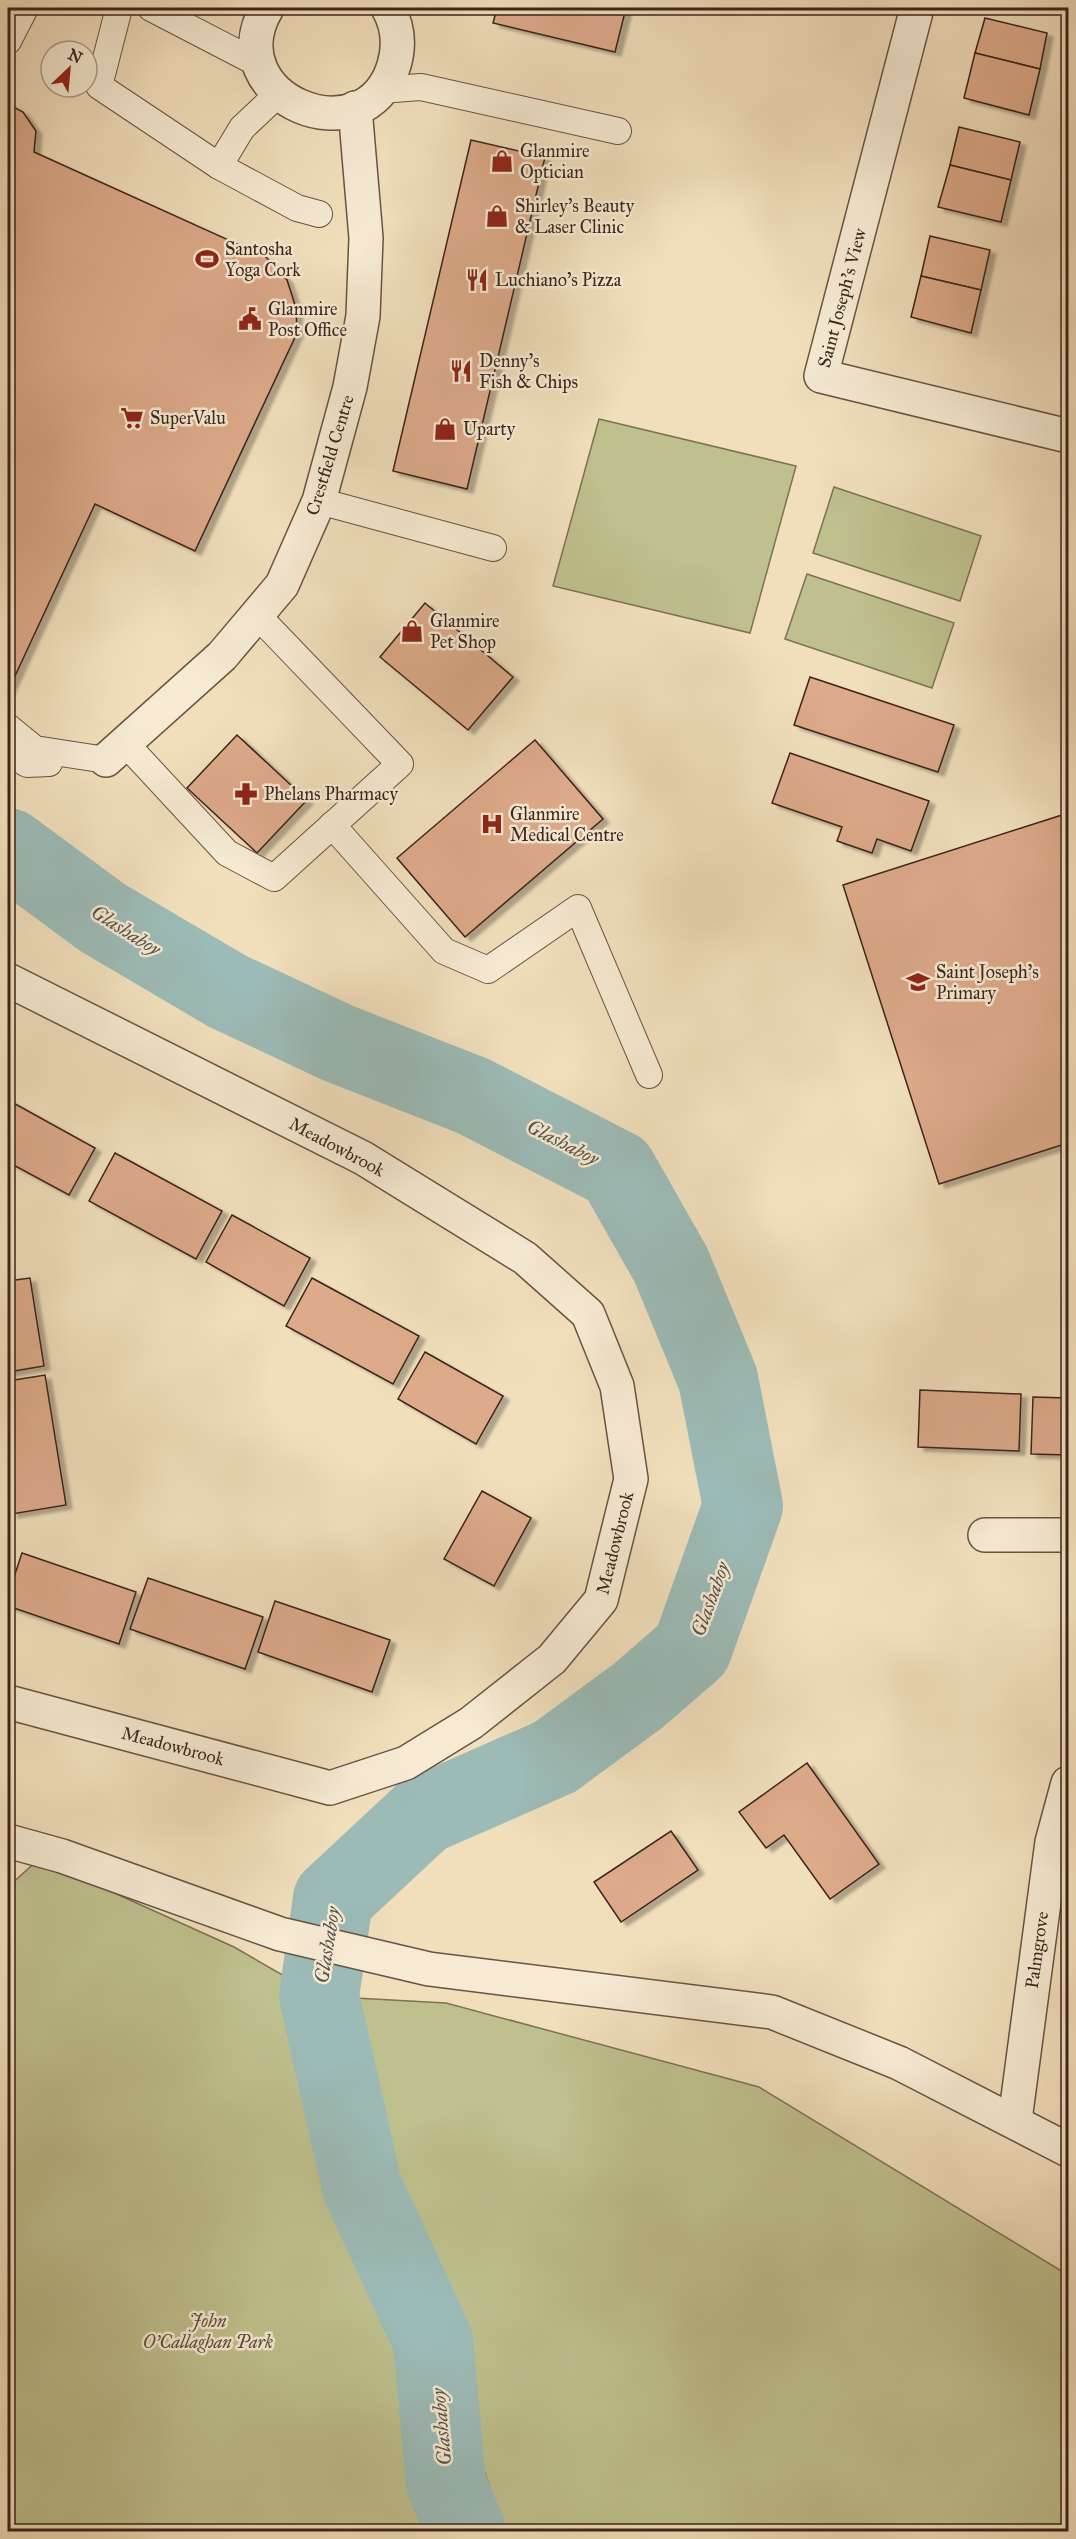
<svg xmlns="http://www.w3.org/2000/svg" width="1076" height="2539" font-family="'IM FELL Great Primer',serif">
<style>
.green{fill:#bec08d;stroke:#7c7254;stroke-width:1.5}
.lines{fill:none;stroke-linecap:round;stroke-linejoin:round}
.river{stroke:#9cbbb7;stroke-width:80}
.building{fill:#ddaa8a;stroke:#3a241b;stroke-width:1.5;filter:url(#shadow)}
.service-casing{stroke:#685343;stroke-width:28}
.minor-casing{stroke:#685343;stroke-width:36}
.tertiary-casing{stroke:#685343;stroke-width:36}
.service{stroke:#f6ead3;stroke-width:26}
.minor{stroke:#f6ead3;stroke-width:33}
.tertiary{stroke:#f6ead3;stroke-width:33}
.labels{text-anchor:middle;dominant-baseline:central;stroke-width:5;stroke-linejoin:round;paint-order:stroke}
.poi-label{font-size:18px;fill:#3a241b;stroke:#f6ead3;text-anchor:start}
.street-label{font-size:18px;fill:#3a241b;stroke:#f6ead3}
.park-label{font-size:18px;font-style:italic;fill:#5b4b38;stroke:#f6ead3}
.water-label{font-size:20px;font-style:italic;fill:#57514a;stroke:#f6ead3}
</style>
<defs>
<filter id="shadow"><feDropShadow dx="6" dy="4" stdDeviation="1.5" flood-color="#0004"/></filter>
</defs>
<rect width="100%" height="100%" fill="#f1dfbc"/>
<filter id="stains"><feTurbulence type="fractalNoise" baseFrequency=".00333" numOctaves="4"/><feColorMatrix values="0 0 0 0 .2 0 0 0 0 .09 0 0 0 0 .02 0 0 0 .5 -.17"/></filter>
<radialGradient id="worn" r=".72"><stop offset=".6" stop-color="#630" stop-opacity="0"/><stop offset="1" stop-color="#630" stop-opacity=".3"/></radialGradient>
<!-- green -->
<g class="green">
<path d="M599,419L796,466L750,633L553,586Z"/>
<path d="M834,487L981,536L960,601L813,553Z"/>
<path d="M807,574L954,623L932,688L785,639Z"/>
<path d="M39,1859L234,1947L319,1996L446,2003L759,2087L1068,2275V2531H505L321,2003L362,2187L433,2341L483,2531L8,2532V1887Z"/>
</g>
<g class="lines">
<!-- river -->
<path class="river" d="M8,848L103,918L227,991L338,1043L473,1096L617,1170L671,1265L718,1379L743,1506L692,1649L639,1695L555,1757L423,1815L333,1899L319,1996L362,2187L433,2341L446,2483L466,2532"/>
</g>
<!-- building -->
<g class="building">
<path d="M497,8H626L615,52L493,23Z"/>
<path d="M985,18L1047,33L1040,69L975,53Z"/>
<path d="M975,53L1040,69L1029,115L964,98Z"/>
<path d="M8,104L23,112L36,131L34,152L266,257L287,280L296,308L297,333L195,551L95,504L8,691Z"/>
<path d="M959,127L1020,142L1011,180L950,165Z"/>
<path d="M471,140L545,157L467,489L393,471Z"/>
<path d="M950,165L1011,180L1001,222L938,207Z"/>
<path d="M930,236L990,250L981,290L921,276Z"/>
<path d="M921,276L981,290L971,333L911,317Z"/>
<path d="M425,603L513,677L468,730L380,657Z"/>
<path d="M810,677L954,725L938,772L794,725Z"/>
<path d="M237,735L307,800L257,853L187,788Z"/>
<path d="M535,740L603,819L465,937L397,858Z"/>
<path d="M790,753L929,801L911,851L877,839L872,853L837,841L842,827L772,803Z"/>
<path d="M1068,810V1143L939,1184L843,885L1065,814Z"/>
<path d="M8,1100L95,1148L69,1195L8,1162Z"/>
<path d="M115,1153L222,1211L196,1259L89,1201Z"/>
<path d="M232,1215L310,1258L284,1306L206,1262Z"/>
<path d="M30,1278L44,1366L8,1372V1281Z"/>
<path d="M312,1278L419,1336L393,1384L286,1326Z"/>
<path d="M425,1352L503,1396L476,1444L398,1399Z"/>
<path d="M45,1375L66,1505L12,1514L8,1487V1381Z"/>
<path d="M920,1390L1021,1394L1019,1451L918,1447Z"/>
<path d="M1033,1397L1068,1398V1455L1031,1454Z"/>
<path d="M482,1491L531,1518L494,1586L444,1559Z"/>
<path d="M22,1553L136,1592L119,1644L8,1606V1595Z"/>
<path d="M148,1578L263,1617L245,1669L130,1629Z"/>
<path d="M275,1601L390,1640L372,1692L258,1652Z"/>
<path d="M807,1763L879,1864L830,1899L784,1835L766,1848L739,1812Z"/>
<path d="M671,1831L698,1870L621,1922L594,1882Z"/>
</g>
<g class="lines">
<!-- service casing -->
<g class="service-casing">
<g id="service">
<path d="M119,8L99,86L219,166L242,128L278,94"/>
<path d="M151,8L259,64"/>
<path d="M8,41L25,8"/>
<path d="M380,90L421,87L618,131"/>
<path d="M219,166L297,208L319,214"/>
<path d="M319,501L493,548"/>
<path d="M8,727L35,749L106,760"/>
<path d="M125,743L227,853L274,878L400,764L257,615"/>
<path d="M8,752L27,764L49,763"/>
<path d="M332,825L444,951L488,970L578,908L649,1075"/>
</g>
</g>
<!-- minor casing -->
<g class="minor-casing">
<g id="minor">
<path d="M267,8C214,98 366,161 394,65C400,45 398,26 388,8"/>
<path d="M917,8L821,376L1068,436"/>
<path d="M106,760L222,656L282,585L319,501L350,387L363,316L366,238L355,108"/>
<path d="M8,980L363,1158L525,1258L588,1314L617,1386L631,1479L601,1600L552,1659L471,1723L406,1763L330,1788L8,1702"/>
<path d="M985,1535H1068"/>
<path d="M1015,2120L1052,1842L1068,1783"/>
</g>
</g>
<!-- tertiary casing -->
<g class="tertiary-casing">
<path id="tertiary" d="M8,1841L62,1856L280,1934L429,1969L772,2012L899,2063L1068,2150"/>
</g>
<!-- service -->
<use href="#service" class="service"/>
<!-- minor -->
<use href="#minor" class="minor"/>
<!-- tertiary -->
<use href="#tertiary" class="tertiary"/>
</g>
<!-- icons -->
<defs>
<g id="shop-bare" transform="scale(1.8)"><path d="M-5-2.5h2.3a2.7 3.5 0 0 1 5.4 0H5L5.5 6h-11ZM-1.5-2.5h3a1.5 2.3 0 0 0-3 0Z" fill="#8f2418" stroke="#f6ead3" stroke-width="2.5" paint-order="stroke"/></g>
<g id="stadium-bare" transform="scale(1.8)"><path d="M0-5a6.5 5 0 1 0 0 10a6.5 5 0 1 0 0-10ZM-3.5-1.8h7v3.6h-7Z" fill="#8f2418" stroke="#f6ead3" stroke-width="2.5" paint-order="stroke"/></g>
<g id="restaurant-bare" transform="scale(1.8)"><path d="M-5-6h1v4h1v-4h1v4h1v-4h1v5L-1.5 .5V6h-2V.5L-5-1ZM5-6V6H3V1.5H1.5Q1.5-4 5-6Z" fill="#8f2418" stroke="#f6ead3" stroke-width="2.5" paint-order="stroke"/></g>
<g id="civic-bare" transform="scale(1.8)"><path d="M-.6-6.5H3V-4.5H.6V-3L4-1V1h2V6H-6V1h2V-1L-.6-3ZM-1.2 2.5V6h2.4V2.5Z" fill="#8f2418" stroke="#f6ead3" stroke-width="2.5" paint-order="stroke"/></g>
<g id="supermarket-bare" transform="scale(1.8)"><path d="M-6-5.5h2.5l.6 2H6L4.5 2H-2.5L-4.4-4H-6ZM-1.5 3.2a1.3 1.3 0 1 0 .1 0ZM3 3.2a1.3 1.3 0 1 0 .1 0Z" fill="#8f2418" stroke="#f6ead3" stroke-width="2.5" paint-order="stroke"/></g>
<g id="pharmacy-bare" transform="scale(1.8)"><path d="M-2-6h4v4h4v4h-4v4h-4v-4h-4v-4h4Z" fill="#8f2418" stroke="#f6ead3" stroke-width="2.5" paint-order="stroke"/></g>
<g id="hospital-bare" transform="scale(1.8)"><path d="M-5-5h3v3.5h4V-5h3V5h-3V1.5h-4V5h-3Z" fill="#8f2418" stroke="#f6ead3" stroke-width="2.5" paint-order="stroke"/></g>
<g id="school-bare" transform="scale(1.8)"><path d="M0-5L7-2L0 1L-7-2ZM-4 1L0 2.5L4 1V4Q0 6-4 4Z" fill="#8f2418" stroke="#f6ead3" stroke-width="2.5" paint-order="stroke"/></g>
</defs>
<g fill-rule="evenodd">
<use href="#shop-bare" x="502" y="161"/>
<use href="#shop-bare" x="497" y="216"/>
<use href="#stadium-bare" x="207" y="259"/>
<use href="#restaurant-bare" x="477" y="280"/>
<use href="#civic-bare" x="250" y="319"/>
<use href="#restaurant-bare" x="461" y="371"/>
<use href="#supermarket-bare" x="132" y="418"/>
<use href="#shop-bare" x="445" y="429"/>
<use href="#shop-bare" x="412" y="631"/>
<use href="#pharmacy-bare" x="246" y="794"/>
<use href="#hospital-bare" x="492" y="824"/>
<use href="#school-bare" x="918" y="982"/>
</g>
<g class="labels">
<!-- poi labels -->
<g class="poi-label">
<text x="520" y="151">Glanmire<tspan x="520" dy="21">Optician</tspan></text>
<text x="515" y="206">Shirley's Beauty<tspan x="515" dy="21">&amp; Laser Clinic</tspan></text>
<text x="225" y="249">Santosha<tspan x="225" dy="21">Yoga Cork</tspan></text>
<text x="495" y="280">Luchiano's Pizza</text>
<text x="268" y="309">Glanmire<tspan x="268" dy="21">Post Office</tspan></text>
<text x="479" y="361">Denny's<tspan x="479" dy="21">Fish &amp; Chips</tspan></text>
<text x="150" y="418">SuperValu</text>
<text x="463" y="429">Uparty</text>
<text x="430" y="621">Glanmire<tspan x="430" dy="21">Pet Shop</tspan></text>
<text x="264" y="794">Phelans Pharmacy</text>
<text x="510" y="814">Glanmire<tspan x="510" dy="21">Medical Centre</tspan></text>
<text x="936" y="972">Saint Joseph's<tspan x="936" dy="21">Primary</tspan></text>
</g>
<!-- street labels -->
<g class="street-label">
<text transform="translate(842 298) rotate(-75)">Saint Joseph's View</text>
<text transform="translate(330 455) rotate(-73)">Crestfield Centre</text>
<text transform="translate(337 1147) rotate(28)">Meadowbrook</text>
<text transform="translate(615 1543) rotate(-76)">Meadowbrook</text>
<text transform="translate(173 1746) rotate(15)">Meadowbrook</text>
<text transform="translate(1037 1950) rotate(-82)">Palmgrove</text>
</g>
<!-- park labels -->
<g class="park-label">
<text x="208" y="2321">John<tspan x="208" dy="21">O'Callaghan Park</tspan></text>
</g>
<!-- water labels -->
<g class="water-label">
<text transform="translate(126 930) rotate(32)">Glashaboy</text>
<text transform="translate(563 1142) rotate(27)">Glashaboy</text>
<text transform="translate(710 1599) rotate(-70)">Glashaboy</text>
<text transform="translate(327 1945) rotate(-81)">Glashaboy</text>
<text transform="translate(441 2427) rotate(-95)">Glashaboy</text>
</g>
</g>
<!-- margin -->
<rect width="1076" height="2539" fill="none" stroke="#f1dfbc" stroke-width="30"/>
<rect x="9" y="9" width="1058" height="2521" fill="none" stroke="#3a241b" stroke-width="3"/>
<rect x="15" y="15" width="1046" height="2509" fill="none" stroke="#3a241b" stroke-width="1.5"/>
<!-- north arrow -->
<g transform="translate(69 69) rotate(26)"><circle r="28" fill="#f6ead3" stroke="#ab9b89" stroke-width="1.5"/>
<path d="M0-4.5L10 22L0 15L-10 22Z" fill="#8f2418"/>
<text y="-9" font-size="16" font-weight="bold" text-anchor="middle" fill="#3a241b">N</text>
</g>
<rect width="100%" height="100%" filter="url(#stains)"/>
<rect width="100%" height="100%" fill="url(#worn)"/>
</svg>
